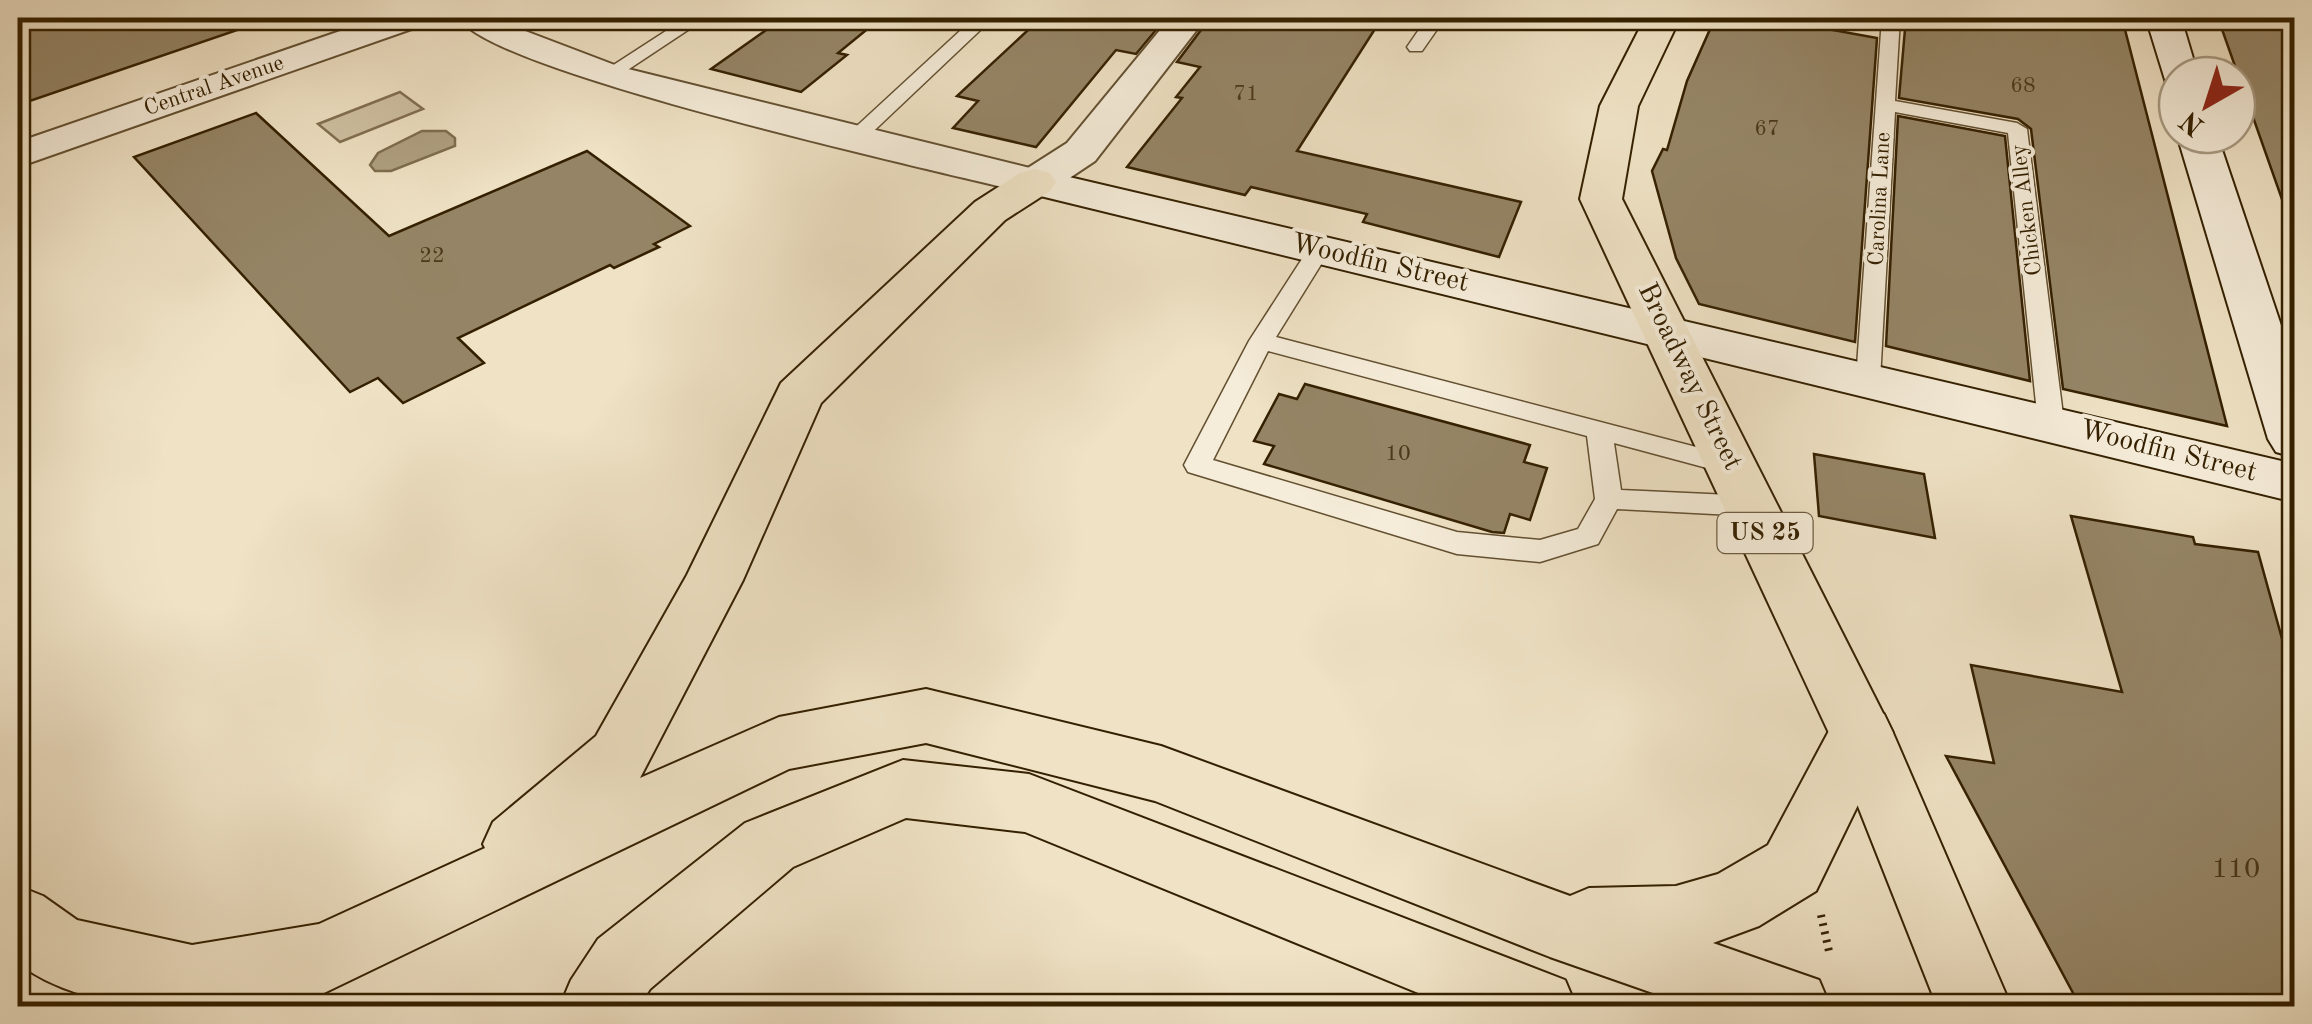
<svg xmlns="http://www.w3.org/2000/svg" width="2312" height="1024" font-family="'Old Standard TT',serif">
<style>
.green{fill:#cfc1a4;stroke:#827052;stroke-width:2.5}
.water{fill:#afa082;stroke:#7e6d4e;stroke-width:2.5}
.building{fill:#958566;stroke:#342000;stroke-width:2.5}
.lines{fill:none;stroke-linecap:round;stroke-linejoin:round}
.service-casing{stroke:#635031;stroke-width:3}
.minor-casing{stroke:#635031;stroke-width:4}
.tertiary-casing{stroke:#635031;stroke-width:4}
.secondary-casing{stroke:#342000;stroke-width:4}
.primary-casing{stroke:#342000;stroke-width:4}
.motorway-casing{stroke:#342000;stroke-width:4}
.path{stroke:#342000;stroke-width:8;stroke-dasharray:2.5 6;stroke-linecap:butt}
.service{fill:#f5ecd9;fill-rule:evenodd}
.minor{fill:#f5ecd9;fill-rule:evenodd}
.tertiary{fill:#f5ecd9;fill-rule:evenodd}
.secondary{fill:#f5ecd9;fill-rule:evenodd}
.primary{fill:#efe2c5;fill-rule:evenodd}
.motorway{fill:#efe2c5;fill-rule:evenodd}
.labels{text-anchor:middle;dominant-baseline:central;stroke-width:8;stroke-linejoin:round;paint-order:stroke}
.far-street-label{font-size:22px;fill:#342000;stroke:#f5ecd9}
.number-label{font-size:22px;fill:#4c391a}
.shield{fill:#f5ecd9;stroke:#6e5d41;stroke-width:2.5}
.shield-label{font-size:25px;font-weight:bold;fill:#342000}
.street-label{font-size:28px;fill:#342000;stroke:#f5ecd9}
.near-number-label{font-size:28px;fill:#4c391a}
</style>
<rect width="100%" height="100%" fill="#efe2c5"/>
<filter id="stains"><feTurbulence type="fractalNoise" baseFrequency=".002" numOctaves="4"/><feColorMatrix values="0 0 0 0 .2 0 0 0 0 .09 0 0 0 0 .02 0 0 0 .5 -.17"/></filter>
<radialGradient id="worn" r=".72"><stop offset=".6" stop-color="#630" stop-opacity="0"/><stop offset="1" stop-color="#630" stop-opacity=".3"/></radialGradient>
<!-- green -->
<path class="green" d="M400,92L423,109L340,142L318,124Z"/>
<!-- water -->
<path class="water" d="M422,131H446L455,138V146L391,171H375L370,165L378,153Z"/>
<!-- building -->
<g class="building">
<path d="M18,18H247L249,26L18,105Z"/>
<path d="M783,18H881L838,53L847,55L801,92L711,69Z"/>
<path d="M1041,18H1166L1136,54L1116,50L1036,147L953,128L978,101L957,96Z"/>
<path d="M1210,18H1382L1297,151L1521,202L1499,257L1363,222L1367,214L1251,187L1245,195L1127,167L1182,98L1176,97L1200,67L1177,62Z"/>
<path d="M1715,18H1813L1811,26L1877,38L1855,342L1699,304L1676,258L1652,171L1663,149L1667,150L1687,81Z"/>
<path d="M1906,18H1970L2047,29L2045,18H2122L2227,426L2063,389L2031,129L2018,119L1899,98Z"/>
<path d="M2218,18H2294V218L2289,219Z"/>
<path d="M256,113L389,236L587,151L690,226L654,244L659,247L614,268L610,265L458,338L484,363L403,403L378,378L350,392L134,157Z"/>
<path d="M1898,116L2005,136L2030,381L1886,346Z"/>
<path d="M1305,384L1530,445L1524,462L1547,468L1530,520L1510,514L1504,533L1492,532L1264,464L1274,446L1254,441L1279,394L1297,399Z"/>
<path d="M1814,454L1924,474L1935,538L1819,516Z"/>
<path d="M2071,516L2193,537L2195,544L2258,552L2294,682V1006H2080L1946,756L1994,763L1971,665L2122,692Z"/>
</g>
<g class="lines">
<!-- service casing -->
<g class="service-casing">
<g id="service">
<path d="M686,18H706L614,79L607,81L598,75Z"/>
<path d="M974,18H993L860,144H846V136Z"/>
<path d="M1427,18H1445L1422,51H1410L1407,47Z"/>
<path d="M1882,18H1900L1895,101L2017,123L2027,129L2064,423L2060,429H2042L2038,423L2008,133L1895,112L1880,380L1868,388L1856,380Z"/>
<path d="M1319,243L1330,250L1276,337L1742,459L1746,466L1742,473L1733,475L1614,443L1621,490L1752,496L1762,499L1766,506L1762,513L1752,516L1617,509L1598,544L1540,562L1457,554L1188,472L1184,465L1249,341L1311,245ZM1268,351L1587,436L1595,499L1578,529L1540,540L1457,532L1213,460Z"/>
</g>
</g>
<!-- minor casing -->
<g class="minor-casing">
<path id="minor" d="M1170,18H1206L1095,161L1050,191L1035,195L1020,191L1014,182L1020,173L1067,143Z"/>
</g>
<!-- tertiary casing -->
<g class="tertiary-casing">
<g id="tertiary">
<path d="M378,18H429L423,25L18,167V142Z"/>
<path d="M459,18H500L520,29L620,67L1050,173L1056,182L1050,191L1035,195C948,173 491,73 459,18Z"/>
</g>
</g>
<!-- secondary casing -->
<g class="secondary-casing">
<g id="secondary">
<path d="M2146,18H2181L2198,75H2177V86L2166,83Z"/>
<path d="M2177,135H2217L2294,364V457L2276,452L2268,439Z"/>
<path d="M1035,169L2294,464V502L1020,191L1014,182L1020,173Z"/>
</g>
</g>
<!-- primary casing -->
<g class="primary-casing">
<path id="primary" d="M1645,18H1680L1638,106L1622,199L1893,733L2011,1006H1937L1829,733L1580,199L1600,106Z"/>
</g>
<!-- motorway casing -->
<g class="motorway-casing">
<g id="motorway">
<path d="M1035,169L1050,173L1056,182L1050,191L1005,220L821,403L743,580L640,778L779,717L926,689L1161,746L1570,896L1589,888L1676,886L1718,874L1768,845L1838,714L1861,706L1884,714L1893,733L1816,891L1759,926L1713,943L1819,980L1830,1006H1690L1550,957L1155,801L926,743L789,769L324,993C234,1010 95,1023 18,963V886L43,896L77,920L192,945L319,924L485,848L483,844L493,822L596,736L687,575L781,383L975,202L1020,173Z"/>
<path d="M903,760L1029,774L1565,980L1576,1006H1450L1025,832L906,818L793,867L650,989L639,1006H560L571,980L598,939L745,823Z"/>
</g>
</g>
<!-- path -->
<path class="path" d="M1821,915L1830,956"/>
<!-- service -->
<use href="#service" class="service"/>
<!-- minor -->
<use href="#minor" class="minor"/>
<!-- tertiary -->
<use href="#tertiary" class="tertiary"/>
<!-- secondary -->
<use href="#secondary" class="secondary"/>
<!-- primary -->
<use href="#primary" class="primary"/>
<!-- motorway -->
<use href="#motorway" class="motorway"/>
</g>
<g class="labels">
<!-- far-street labels -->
<g class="far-street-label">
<text transform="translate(214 86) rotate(-19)">Central Avenue</text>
<text transform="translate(1880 199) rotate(-87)">Carolina Lane</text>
<text transform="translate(2027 210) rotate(-97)">Chicken Alley</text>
</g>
<!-- number labels -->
<g class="number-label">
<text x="2023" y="86">68</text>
<text x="1246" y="94">71</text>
<text x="1767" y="129">67</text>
<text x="432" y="256">22</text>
<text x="1398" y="454">10</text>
</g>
<!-- shield labels -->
<rect class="shield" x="1717.5" y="513" width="95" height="40" rx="8"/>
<g class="shield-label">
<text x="1765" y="533">US 25</text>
</g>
<!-- street labels -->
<g class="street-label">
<text transform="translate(1380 264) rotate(13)">Woodfin Street</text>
<text transform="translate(1689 377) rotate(64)">Broadway Street</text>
<text transform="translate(2168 452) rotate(14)">Woodfin Street</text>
</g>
<!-- near-number labels -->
<g class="near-number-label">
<text x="2236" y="870">110</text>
</g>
</g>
<!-- margin -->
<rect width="2312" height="1024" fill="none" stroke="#efe2c5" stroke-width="60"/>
<rect x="20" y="20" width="2272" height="984" fill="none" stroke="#342000" stroke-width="5"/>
<rect x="30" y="30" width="2252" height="964" fill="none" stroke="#342000" stroke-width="2.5"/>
<!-- north arrow -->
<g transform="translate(2207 105) rotate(219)"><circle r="48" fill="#f5ecd9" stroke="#a89a82" stroke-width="2.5"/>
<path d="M0-8L18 38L0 25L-18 38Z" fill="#8f2418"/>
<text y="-15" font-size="28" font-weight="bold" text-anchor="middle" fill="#342000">N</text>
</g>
<rect width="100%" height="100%" filter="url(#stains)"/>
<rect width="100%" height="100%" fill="url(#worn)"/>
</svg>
